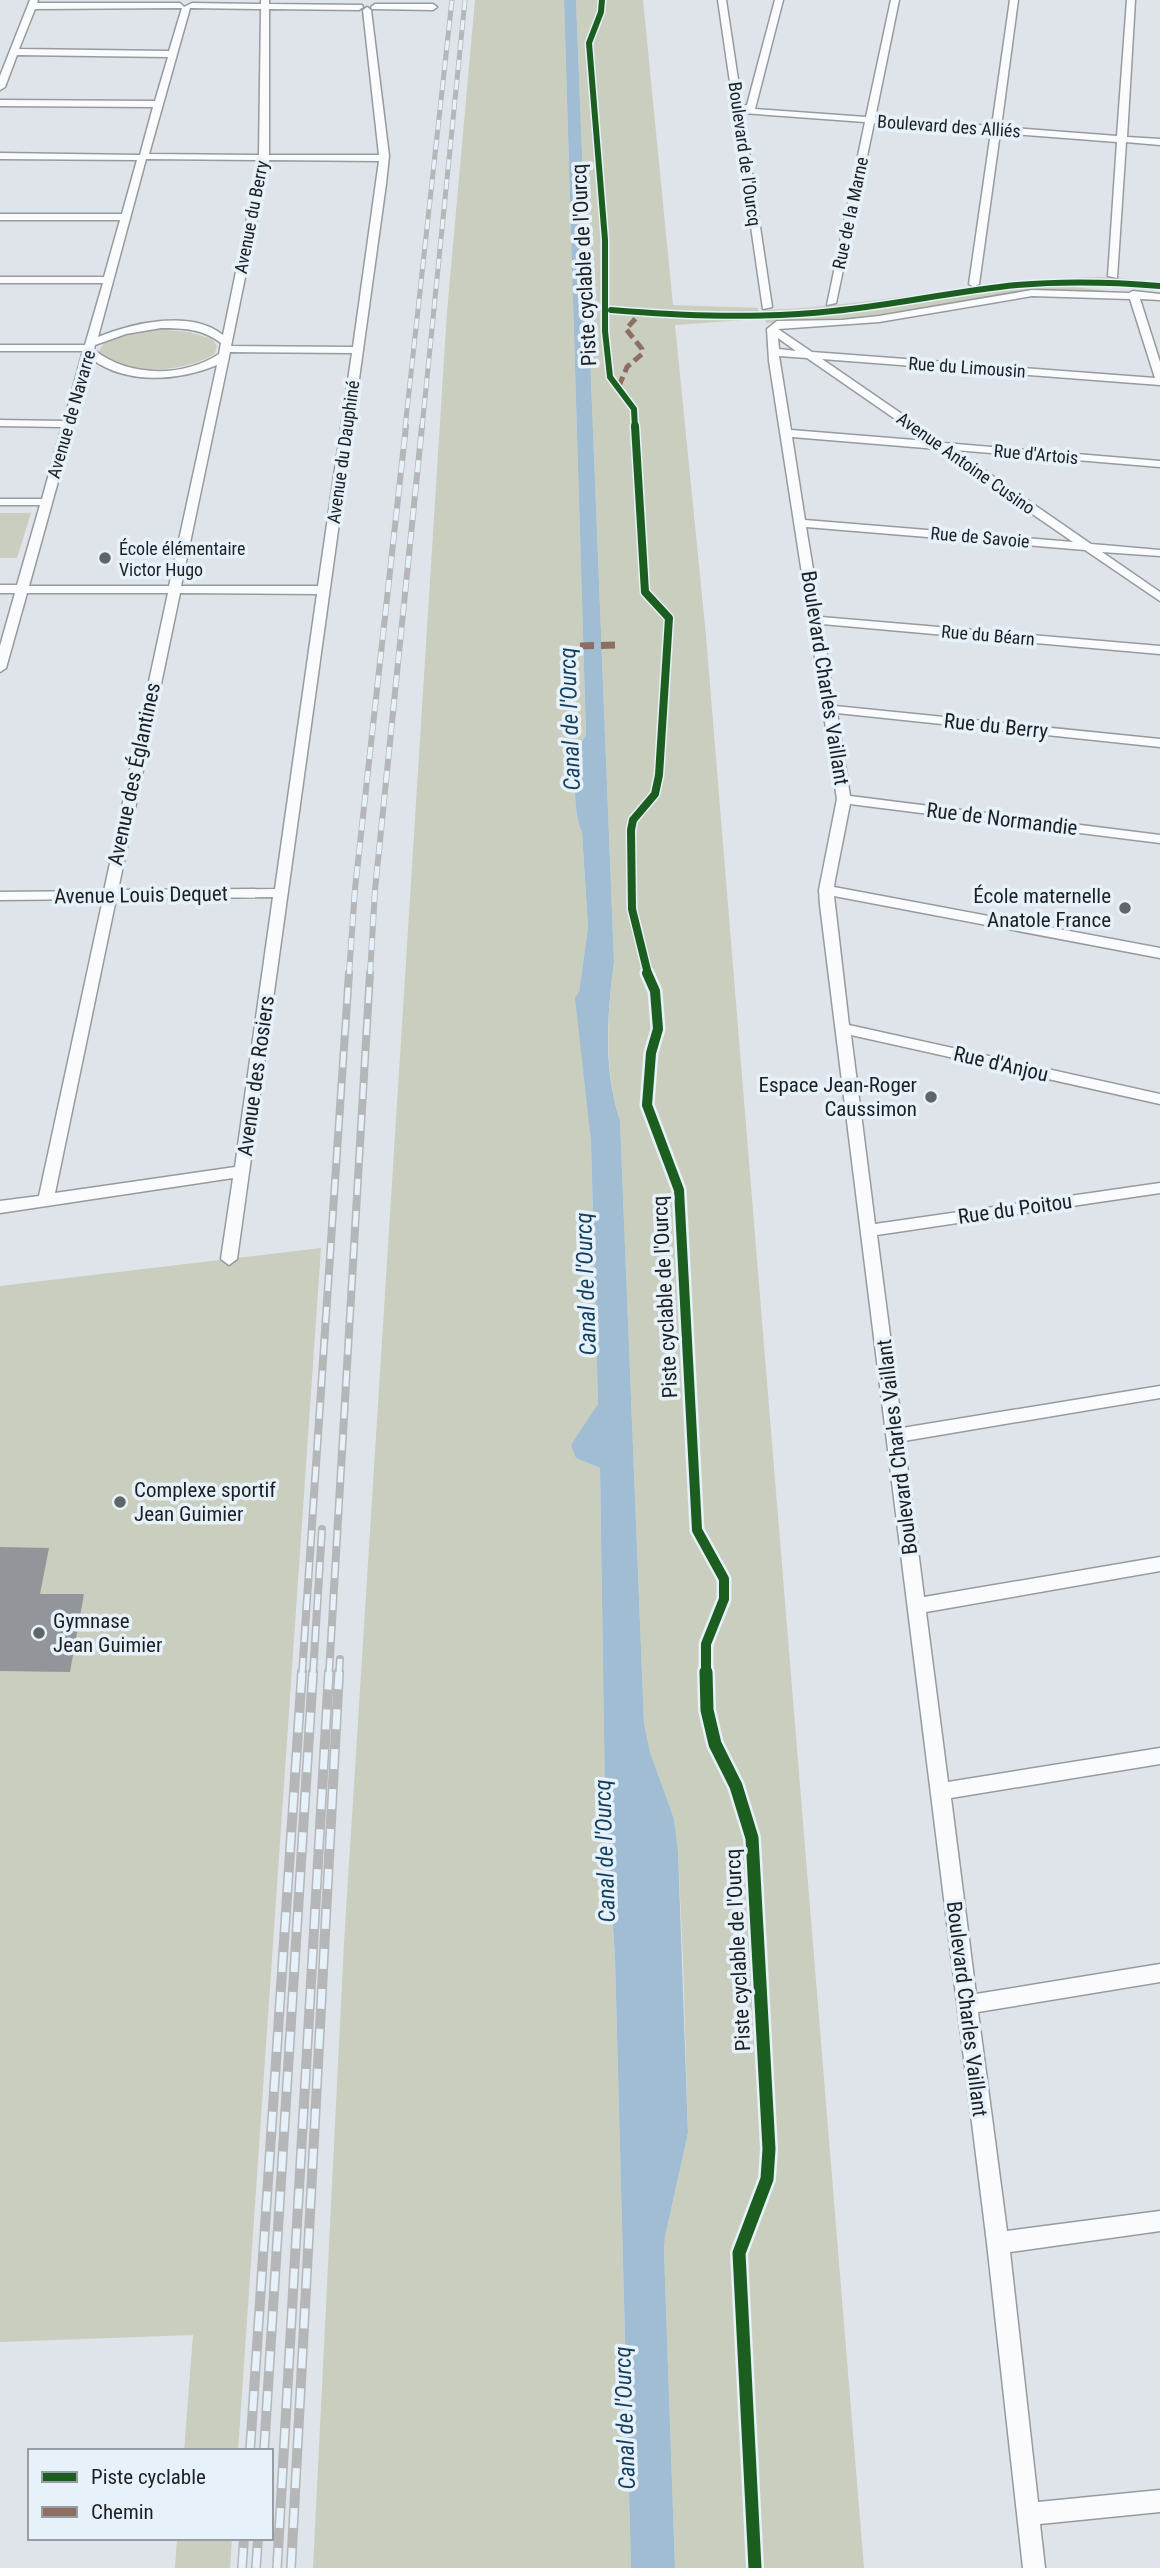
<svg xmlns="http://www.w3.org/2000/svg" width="1160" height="2568" font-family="'Roboto Condensed',sans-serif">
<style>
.green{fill:#cacebe}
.water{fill:#a1bdd4}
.building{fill:#92969a}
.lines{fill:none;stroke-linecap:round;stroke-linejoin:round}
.minor-casing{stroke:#969b9f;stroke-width:3}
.minor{fill:#fafbfc;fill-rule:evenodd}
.rail-far3-casing{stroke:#b5b6b8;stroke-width:5}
.rail-far2-casing{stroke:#b5b6b8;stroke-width:6}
.rail-far1-casing{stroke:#b5b6b8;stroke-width:8}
.rail-casing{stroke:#b5b6b8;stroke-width:10}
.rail-far3{stroke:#e7f1fa;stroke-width:3.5;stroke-dasharray:10;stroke-linecap:butt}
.rail-far2{stroke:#e7f1fa;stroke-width:4.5;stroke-dasharray:12;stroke-linecap:butt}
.rail-far1{stroke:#e7f1fa;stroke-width:5;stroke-dasharray:16;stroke-linecap:butt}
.rail{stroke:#e7f1fa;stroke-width:7;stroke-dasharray:20;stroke-linecap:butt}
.quiet-far1{stroke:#8d6e63;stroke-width:5;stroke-dasharray:10 5;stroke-linecap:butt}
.quiet{stroke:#8d6e63;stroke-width:7;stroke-dasharray:14 7;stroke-linecap:butt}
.cycleway-far3-casing{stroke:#e7f1fa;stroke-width:9}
.cycleway-far2-casing{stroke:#e7f1fa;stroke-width:11}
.cycleway-far1-casing{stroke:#e7f1fa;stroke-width:15}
.cycleway-casing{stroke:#e7f1fa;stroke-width:18}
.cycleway-far3{stroke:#1b5e20;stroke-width:6}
.cycleway-far2{stroke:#1b5e20;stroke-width:8}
.cycleway-far1{stroke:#1b5e20;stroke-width:10}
.cycleway{stroke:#1b5e20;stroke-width:13}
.poi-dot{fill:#606568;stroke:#e7f1fa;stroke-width:2.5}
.labels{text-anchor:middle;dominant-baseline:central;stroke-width:7;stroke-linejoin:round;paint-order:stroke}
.far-street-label{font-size:18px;fill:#1c2023;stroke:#e7f1fa}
.far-poi-label{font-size:18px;fill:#1c2023;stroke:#e7f1fa;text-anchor:start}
.street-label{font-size:21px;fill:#1c2023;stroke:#e7f1fa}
.poi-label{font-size:21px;fill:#1c2023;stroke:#e7f1fa;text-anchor:end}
.water-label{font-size:23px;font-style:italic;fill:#133f5f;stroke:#e7f1fa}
</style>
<rect width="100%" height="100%" fill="#dee4e9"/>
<!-- green -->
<g class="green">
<path d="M475,0H564L586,735C572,751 572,813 582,832L588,928L579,992L591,1141L598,1404L591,1416L585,1462L600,1468L605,1800L615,1958L631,2568H313L344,1943L447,312Z"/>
<path d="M576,0H643L673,305L758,308L759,319L675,325L706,636L864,2568H675L664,2251L665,2237L688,2133L683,1961L678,1851L674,1819L650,1752L644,1723L620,1122C604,1069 607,1015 614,962Z"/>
<path d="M1105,277L1160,282V285L1044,281L832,310L764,314V310C878,306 990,278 1105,277Z"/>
<path d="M1045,284L1119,292L1027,291L875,317L766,323L765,317L835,312Z"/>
<path d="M158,329L189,332L212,339L217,346L215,353C193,371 116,380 99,352C106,331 139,330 158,329Z"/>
<path d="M0,513H31L17,558H0Z"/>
<path d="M321,1248L238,2451H184L193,2335L0,2342V1286Z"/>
<path d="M177,2538H232L230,2568H175Z"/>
</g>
<!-- water -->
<path class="water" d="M564,0H576L614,962C607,1015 603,1069 620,1121L644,1723L650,1752L674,1819L678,1851L688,2133L665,2237L664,2251L675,2568H631L615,1958L605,1800L600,1468L576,1458L571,1445L598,1404L591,1141L575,998L579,992L588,928L582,832C572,813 572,752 586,735Z"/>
<!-- building -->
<path class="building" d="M0,1547L49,1548L40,1594H84L70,1672L0,1671Z"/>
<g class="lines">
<!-- minor casing -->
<g class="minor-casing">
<g id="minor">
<path d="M30,0H38L37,3H180L184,7L192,3L261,4V0H269V4L362,5L363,7L359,10L269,9V155H379L363,10L367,7L371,10L389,156L386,184L237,1259L229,1265L221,1259L233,1178L0,1213V1201L39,1196L103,899L0,900V892L104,891L168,593H27L6,668L0,672V646L15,593H0V585H17L40,505H0V499H42L62,427L0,426V420L64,421L83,351H0V345H85L103,283H0V277H104L120,220H0V214H122L137,160L0,159V153L140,155L153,107L0,106V100L155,101L168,57L17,55L5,87L0,90V76ZM182,8L169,51L19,49L35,9ZM190,8L261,9L259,155L149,154ZM146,159L259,160L223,335C191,309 132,323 98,337ZM269,160L379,161L353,347L231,346ZM161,328C184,328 203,329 221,343L219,354C182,378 129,377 94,350L95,345L126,334ZM230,352L352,353L318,586H181ZM92,359C126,385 179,381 217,365L169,586H29ZM180,593L317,594L275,889L118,890ZM273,897L235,1167L55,1193L116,899Z"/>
<path d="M718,0H726L742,106L747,105L775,0H783L755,109L866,117L891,0H899L875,118L992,126L1010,0H1018L1001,127L1117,136L1127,0H1135L1127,137L1160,139V145L1126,142L1117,278L1108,276L1117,142L1000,133L979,284L974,287L969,284L991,132L874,123L836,303L827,305L865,122L743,113L772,307L763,309Z"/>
<path d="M375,4H433L437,7L433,10L372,9L371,7Z"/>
<path d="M1032,290L1129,293L1133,291L1160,294V300L1140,299L1160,362V385L822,359L944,443L1160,461V467L955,450L1091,544L1160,550V556L1102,552L1160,592V601L1085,550L806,527L821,617L1160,646V654L822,624L835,706L1160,739V747L837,713L850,796L1160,835V843L850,804L835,880L834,887L1160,948V958L834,896L849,1025L1160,1094V1104L851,1035L875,1224L1160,1183V1193L877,1235L902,1428L1160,1386V1398L904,1441L924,1597L1160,1557V1571L926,1612L948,1782L1160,1748V1764L951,1798L976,1994L1160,1964V1982L978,2012L1007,2231L1160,2211V2231L1010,2252L1038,2502L1160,2490V2512L1040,2524L1045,2568H1023L987,2243L820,905L819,890L837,799L769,361L767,329L777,321L842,320L879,316ZM1032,296L1130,299L1155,378L812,352L778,329L879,322ZM778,338L796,351L779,349ZM779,356L807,358L927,441L791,430ZM792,437L938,449L1073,542L805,520Z"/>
</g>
</g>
<!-- minor -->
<use href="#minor" class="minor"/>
<!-- rail-far3 casing -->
<g class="rail-far3-casing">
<g id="rail-far3">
<path d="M405,428L452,0"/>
<path d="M422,428L465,0"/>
</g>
</g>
<!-- rail-far2 casing -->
<g class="rail-far2-casing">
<g id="rail-far2">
<path d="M349,974L355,889L406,426"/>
<path d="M370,974L375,890L422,426"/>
</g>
</g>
<!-- rail-far1 casing -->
<g class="rail-far1-casing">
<g id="rail-far1">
<path d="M302,1674L349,973"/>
<path d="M313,1674L322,1529"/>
<path d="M329,1674L370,973"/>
<path d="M339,1674L340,1659"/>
</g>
</g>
<!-- rail casing -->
<g class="rail-casing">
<g id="rail">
<path d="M250,2451L302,1672"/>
<path d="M264,2451L313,1672"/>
<path d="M242,2568L244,2538"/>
<path d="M256,2568L258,2538"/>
<path d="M277,2568L329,1672"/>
<path d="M291,2568L339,1672"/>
</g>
</g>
<!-- rail-far3 -->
<use href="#rail-far3" class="rail-far3"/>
<!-- rail-far2 -->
<use href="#rail-far2" class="rail-far2"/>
<!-- rail-far1 -->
<use href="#rail-far1" class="rail-far1"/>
<!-- rail -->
<use href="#rail" class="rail"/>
<!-- quiet-far1 -->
<path class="quiet-far1" d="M619,386L627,367L642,354V349L626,329L639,315L637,312"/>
<!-- quiet -->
<path class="quiet" d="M580,646L616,645"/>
<!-- cycleway-far3 casing -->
<g class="cycleway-far3-casing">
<g id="cycleway-far3">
<path d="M602,0L601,12L589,43L605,240V331L610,377L634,409L635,428"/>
<path d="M611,310C685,316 759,319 833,311C895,305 955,291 1017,285C1065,281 1112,282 1160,286"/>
</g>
</g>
<!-- cycleway-far2 casing -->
<g class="cycleway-far2-casing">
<path id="cycleway-far2" d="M635,426L645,592L669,618L659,775L655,794L633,820L631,830L632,909L648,974"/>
</g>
<!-- cycleway-far1 casing -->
<g class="cycleway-far1-casing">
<path id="cycleway-far1" d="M647,973L655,991L658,1029L651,1053L647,1105L679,1190L697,1530L724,1579V1599L706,1644V1674"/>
</g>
<!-- cycleway casing -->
<g class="cycleway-casing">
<path id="cycleway" d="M706,1672L707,1710L715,1744L736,1786L752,1838L769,2149L767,2179L739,2253L755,2568"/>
</g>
<!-- cycleway-far3 -->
<use href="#cycleway-far3" class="cycleway-far3"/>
<!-- cycleway-far2 -->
<use href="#cycleway-far2" class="cycleway-far2"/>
<!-- cycleway-far1 -->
<use href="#cycleway-far1" class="cycleway-far1"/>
<!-- cycleway -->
<use href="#cycleway" class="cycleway"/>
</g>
<!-- markers -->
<g class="poi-dot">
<circle cx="105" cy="558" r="7"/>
<circle cx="1125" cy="908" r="7"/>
<circle cx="931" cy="1097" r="7"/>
<circle cx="120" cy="1502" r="7"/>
<circle cx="39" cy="1633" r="7"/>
</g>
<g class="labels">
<!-- far-street labels -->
<g class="far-street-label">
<text transform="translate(949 126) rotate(4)">Boulevard des Alliés</text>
<text transform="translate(745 154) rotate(82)">Boulevard de l'Ourcq</text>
<text transform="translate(850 213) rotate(-78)">Rue de la Marne</text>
<text transform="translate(251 217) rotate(-79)">Avenue du Berry</text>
<text transform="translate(967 367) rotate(4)">Rue du Limousin</text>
<text transform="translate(71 414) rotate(-74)">Avenue de Navarre</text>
<text transform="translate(343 452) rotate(-82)">Avenue du Dauphiné</text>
<text transform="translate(1036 454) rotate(5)">Rue d'Artois</text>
<text transform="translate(966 463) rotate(35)">Avenue Antoine Cusino</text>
<text transform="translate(980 537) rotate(5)">Rue de Savoie</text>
<text transform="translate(988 635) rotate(5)">Rue du Béarn</text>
</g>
<!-- far-poi labels -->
<g class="far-poi-label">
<text x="119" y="548">École élémentaire<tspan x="119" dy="21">Victor Hugo</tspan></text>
</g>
<!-- street labels -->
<g class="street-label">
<text transform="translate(584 265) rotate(-93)">Piste cyclable de l'Ourcq</text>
<text transform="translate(825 678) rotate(81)">Boulevard Charles Vaillant</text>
<text transform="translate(996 726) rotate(6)">Rue du Berry</text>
<text transform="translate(134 774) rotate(-78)">Avenue des Églantines</text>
<text transform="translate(1002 819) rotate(7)">Rue de Normandie</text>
<text transform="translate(141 895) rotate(-1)">Avenue Louis Dequet</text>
<text transform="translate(1001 1064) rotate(13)">Rue d'Anjou</text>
<text transform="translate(256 1076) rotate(-82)">Avenue des Rosiers</text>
<text transform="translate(1015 1209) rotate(-8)">Rue du Poitou</text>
<text transform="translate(665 1297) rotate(-93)">Piste cyclable de l'Ourcq</text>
<text transform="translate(897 1447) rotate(-97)">Boulevard Charles Vaillant</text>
<text transform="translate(738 1950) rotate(-93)">Piste cyclable de l'Ourcq</text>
<text transform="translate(967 2009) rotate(83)">Boulevard Charles Vaillant</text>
</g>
<!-- poi labels -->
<g class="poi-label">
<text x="1111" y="896">École maternelle<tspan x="1111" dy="24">Anatole France</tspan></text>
<text x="917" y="1085">Espace Jean-Roger<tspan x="917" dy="24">Caussimon</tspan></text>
<text x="134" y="1490" text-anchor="start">Complexe sportif<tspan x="134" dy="24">Jean Guimier</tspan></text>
<text x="53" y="1621" text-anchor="start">Gymnase<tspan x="53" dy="24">Jean Guimier</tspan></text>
</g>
<!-- water labels -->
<g class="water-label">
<text transform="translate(570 719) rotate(-92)">Canal de l'Ourcq</text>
<text transform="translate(586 1284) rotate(-92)">Canal de l'Ourcq</text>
<text transform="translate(605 1851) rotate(-92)">Canal de l'Ourcq</text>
<text transform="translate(625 2418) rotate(-92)">Canal de l'Ourcq</text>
</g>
</g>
<!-- legend -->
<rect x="28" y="2449" width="245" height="91" fill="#e7f1fa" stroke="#969da4" stroke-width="2"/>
<rect x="42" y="2472" width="35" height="10" fill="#1b5e20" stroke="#969da4" stroke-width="2"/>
<text x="91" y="2484" font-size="21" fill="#1c2023">Piste cyclable</text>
<rect x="42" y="2507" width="35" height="10" fill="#8d6e63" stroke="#969da4" stroke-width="2"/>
<text x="91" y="2519" font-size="21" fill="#1c2023">Chemin</text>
</svg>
